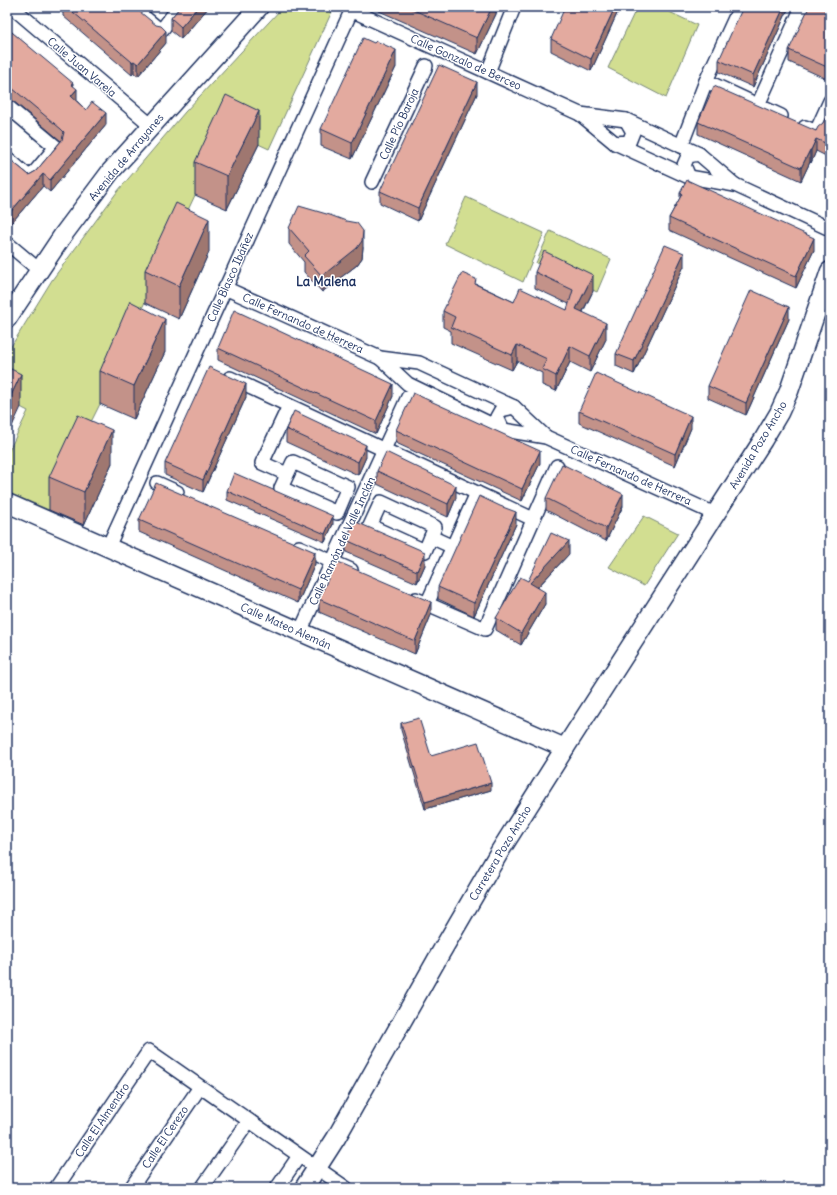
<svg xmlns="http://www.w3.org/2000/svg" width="837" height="1195" font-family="Delius,sans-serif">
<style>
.green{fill:#d2de91;stroke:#768678}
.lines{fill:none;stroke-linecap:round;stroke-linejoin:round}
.street-casing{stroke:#1b2f5e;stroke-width:16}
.secondary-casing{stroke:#1b2f5e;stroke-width:21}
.street{stroke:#fff;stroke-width:13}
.secondary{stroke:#fff;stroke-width:18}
.wall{fill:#c39289;stroke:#1b2f5e}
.shaded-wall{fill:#9f776f;stroke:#1b2f5e}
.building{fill:#e3aa9f;stroke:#1b2f5e}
.labels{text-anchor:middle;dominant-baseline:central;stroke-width:3;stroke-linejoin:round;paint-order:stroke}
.street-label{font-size:11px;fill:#1b2f5e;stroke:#fff}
.quarter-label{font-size:13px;font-weight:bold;fill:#1b2f5e;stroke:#fff}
</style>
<rect width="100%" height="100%" fill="#fff"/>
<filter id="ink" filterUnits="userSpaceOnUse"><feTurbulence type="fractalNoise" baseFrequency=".025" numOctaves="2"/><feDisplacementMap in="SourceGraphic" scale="8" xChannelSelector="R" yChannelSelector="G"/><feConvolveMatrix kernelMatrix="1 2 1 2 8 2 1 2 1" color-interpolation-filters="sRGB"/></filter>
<g filter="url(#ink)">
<!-- green -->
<g class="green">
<path d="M283,7H334L269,149L226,129L130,334L100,404L78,448L49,510L7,492V455L28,411L7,400V353L52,280L117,192L185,112Z"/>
<path d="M637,7H659L697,25L666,98L608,68Z"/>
<path d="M466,197L544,233L523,282L445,244Z"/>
<path d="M550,231L611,259L597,292L536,263Z"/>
<path d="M644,516L678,533L644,586L609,567Z"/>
</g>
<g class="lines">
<!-- street casing -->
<g class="street-casing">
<g id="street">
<path d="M12,7L152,126"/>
<path d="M132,7L161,31L179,7"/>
<path d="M351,10L580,114L626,120L699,154L735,185"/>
<path d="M488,72L514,7"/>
<path d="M706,81L781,116"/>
<path d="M758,105L802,7"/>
<path d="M7,106L56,147L30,178L7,158"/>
<path d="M580,114L615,143L689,177L735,185L830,229"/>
<path d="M805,127L816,132L830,101"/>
<path d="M615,143L629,142L633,132L626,120"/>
<path d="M681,146L706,81L740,7"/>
<path d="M689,177L684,165L688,156L699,154"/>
<path d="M372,182L426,66"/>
<path d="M7,243L39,270"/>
<path d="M225,288L380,358L419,363L514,407L546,437"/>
<path d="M380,358L408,384L503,430L546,437L715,514"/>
<path d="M230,378L533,519"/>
<path d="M503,430L497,417L501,410L514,407"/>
<path d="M293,462L348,487L337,513L281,488Z"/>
<path d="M287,474L262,463L289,406"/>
<path d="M157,483L177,492"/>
<path d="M381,502L435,527L425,551L370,526Z"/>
<path d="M431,537L453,547"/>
<path d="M108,547L353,7"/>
<path d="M299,547L351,570"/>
<path d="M416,599L485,629L557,466"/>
<path d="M427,604L477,493"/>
<path d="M300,632L408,397"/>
<path d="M56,1188L149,1051L346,1188"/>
<path d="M131,1188L200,1087"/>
<path d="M202,1188L249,1121"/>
<path d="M277,1188L299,1156"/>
</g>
</g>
<!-- secondary casing -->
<g class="secondary-casing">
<g id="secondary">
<path d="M7,319L63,235L111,171L259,7"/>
<path d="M7,503L565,748"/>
<path d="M304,1188L336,1138L440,954L500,851L565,748L763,440L779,413L789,391L830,271"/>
</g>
</g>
<!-- street -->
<use href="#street" class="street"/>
<!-- secondary -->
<use href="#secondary" class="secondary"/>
</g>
<!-- wall -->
<g class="wall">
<path d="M60,7H134L166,43L138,76L134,73L132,75L63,16V13L60,11Z"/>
<path d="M180,7H209L181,39L171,31V18Z"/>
<path d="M370,7H496V14L477,54Z"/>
<path d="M620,7L591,71L551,51V39Z"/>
<path d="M789,7L753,87L719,72V60Z"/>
<path d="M830,7L827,79L789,62V50Z"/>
<path d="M7,28L73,85L77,101L86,110L106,125L50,192L43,186L7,228V157L29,175L36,171L61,141L12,100L7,98Z"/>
<path d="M396,67L352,159L321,146V129Z"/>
<path d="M477,94L418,221L380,203V191Z"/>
<path d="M830,108V158L816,151L811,163L810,162L801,181L698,134V122L816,131L823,123Z"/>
<path d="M259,144L227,209L195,195V162Z"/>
<path d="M680,193L814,250L796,288L669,230V218L680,198Z"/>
<path d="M289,228L363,247L362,258L357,265L322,292L304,272V262L289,244Z"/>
<path d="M209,252L179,319L145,303V270Z"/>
<path d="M684,266L634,374L616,366V354Z"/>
<path d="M535,272L593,291L583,312L606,339L590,372L570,362L556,391L542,385V373L517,361L512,370L451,343V331L443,327V311L476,284L514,302L567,310L569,304L535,288Z"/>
<path d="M789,319L746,415L708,398V386Z"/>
<path d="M218,348L393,396L376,434L218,360Z"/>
<path d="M165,352L134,419L100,404V371Z"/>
<path d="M246,397L203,492L165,475V463Z"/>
<path d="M579,411L691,428L675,466L579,423Z"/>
<path d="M286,429L366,457L358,475L286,442Z"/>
<path d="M396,430L540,463L522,501L396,443Z"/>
<path d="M112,463L84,525L49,510V477Z"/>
<path d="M377,471L456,498L448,517L377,484Z"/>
<path d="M227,491L333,524L325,542L227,500Z"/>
<path d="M546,498L623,506L606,541L546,510Z"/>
<path d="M139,520L315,564L298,603L139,532Z"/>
<path d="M516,524L474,616L438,599V587Z"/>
<path d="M346,540L425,565L417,583L346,552Z"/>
<path d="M569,554L538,587L545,604L521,645L496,630V618L528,581Z"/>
<path d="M319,599L431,615L415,654L319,612Z"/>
<path d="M401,723L431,756L491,790L425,809L401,730Z"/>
</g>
<!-- shaded-wall -->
<g class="shaded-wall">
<path d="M198,7H209L181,39V27Z"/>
<path d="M492,7H496V14L477,54V38Z"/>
<path d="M615,7H620L591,71V59Z"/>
<path d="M784,7H789L753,87V75Z"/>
<path d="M166,31V43L138,76V64Z"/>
<path d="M396,50V67L352,159V143Z"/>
<path d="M830,60V72L827,79V67Z"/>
<path d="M134,61V73L132,75V62Z"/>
<path d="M477,82V94L418,221V208Z"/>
<path d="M73,83V94L77,89V101L71,108V84Z"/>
<rect x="7" y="86" width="1" height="12"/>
<path d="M259,111V144L227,209V176Z"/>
<path d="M106,113V125L50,192V180Z"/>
<path d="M816,139V151L811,163V150Z"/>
<path d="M810,150V162L801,181V168Z"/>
<path d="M43,174V186L7,228V216Z"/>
<path d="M209,219V252L179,319V286Z"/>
<path d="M363,231V247L362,258L357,265L322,292V276Z"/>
<path d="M814,238V250L796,288V276Z"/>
<path d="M684,253V266L634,374V361Z"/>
<path d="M593,275V291L576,325V309Z"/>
<path d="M789,307V319L746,415V403Z"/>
<path d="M165,319V352L134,419V386Z"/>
<path d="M606,323V339L590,372V356Z"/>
<path d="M517,345V361L512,370V355Z"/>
<path d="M570,346V362L556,391V376Z"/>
<path d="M21,374V407L7,437V404Z"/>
<path d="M246,384V397L203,492V480Z"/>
<path d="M393,384V396L376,434V421Z"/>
<path d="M691,416V428L675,466V454Z"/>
<path d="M112,430V463L84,525V492Z"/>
<path d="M366,445V457L358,475V462Z"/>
<path d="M540,451V463L522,501V489Z"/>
<path d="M456,486V498L448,517V504Z"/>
<path d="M623,494V506L606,541V528Z"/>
<path d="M516,512V524L474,616V603Z"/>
<path d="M333,516V524L325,542V534Z"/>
<path d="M569,541V554L530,595V583Z"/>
<path d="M315,552V564L298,603V590Z"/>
<path d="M425,552V565L417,583V571Z"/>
<path d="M545,592V604L521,645V633Z"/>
<path d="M431,602V615L415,654V641Z"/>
<path d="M491,783V790L425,809V802Z"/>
</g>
<!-- building -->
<g class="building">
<path d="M67,7H134L156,25L161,26L166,31L138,64L134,61L132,62Z"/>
<path d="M180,7H198L181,27L171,18Z"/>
<path d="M407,7H492L477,38Z"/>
<path d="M565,7H615L591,59L551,39Z"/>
<path d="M743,7H784L753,75L719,60Z"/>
<path d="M809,7H830V60L827,67L789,50Z"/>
<path d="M7,28L73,83L71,84L77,89L71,96L86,110L92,102L106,113L50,180L43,174L7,216V157L29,175L36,171L62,140L64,132L61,129L12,88L7,86Z"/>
<path d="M363,38L374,43L376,41L396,50L352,143L321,129Z"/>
<path d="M439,65L477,82L418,208L380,191Z"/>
<path d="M714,86L816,131L818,127L823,123L830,108V145L816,139L811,150H810L801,168L698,122Z"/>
<path d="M226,95L259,111L227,176L195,162Z"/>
<path d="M687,180L814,238L796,276L669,218L682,194L680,193Z"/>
<path d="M176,203L209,219L179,286L145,270Z"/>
<path d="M299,206L330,215L346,221L357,223L363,231L362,241L357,248L322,276L304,256L309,251L289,228Z"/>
<path d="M665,245L684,253L634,361L616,354Z"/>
<path d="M544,251L593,275L576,309L606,323L590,356L570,346L556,376L542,369L547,359L517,345L512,355L451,327L455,317L443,311L462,273L476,279L475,284L514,302L520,288L567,310L573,290L535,272Z"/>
<path d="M751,290L789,307L746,403L708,386Z"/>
<path d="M130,301L165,319L134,386L100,371Z"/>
<path d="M234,310L393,384L376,421L218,348Z"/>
<path d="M7,367L21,374L7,404Z"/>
<path d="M209,367L246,384L203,480L165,463Z"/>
<path d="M596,373L691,416L675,454L579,411Z"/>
<path d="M413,393L540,451L522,489L396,430Z"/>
<path d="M294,411L366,445L358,462L286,429Z"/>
<path d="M78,415L112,430L84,492L49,477Z"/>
<path d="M386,452L456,486L448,504L377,471Z"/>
<path d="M562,464L623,494L606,528L546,498Z"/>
<path d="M234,473L333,516L325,534L227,491Z"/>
<path d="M156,483L315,552L298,590L139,520Z"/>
<path d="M479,496L500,506L516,512L474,603L438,587Z"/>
<path d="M354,521L425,552L417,571L346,540Z"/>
<path d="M551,533L569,541L530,583L545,592L521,633L496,618L520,577L528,581Z"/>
<path d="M336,561L431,602L415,641L319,599Z"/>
<path d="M419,718L431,756L478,742L491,783L425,802L401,723Z"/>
</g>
</g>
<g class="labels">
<!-- street labels -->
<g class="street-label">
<text transform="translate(466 62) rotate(24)">Calle Gonzalo de Berceo</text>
<text transform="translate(82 67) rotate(40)">Calle Juan Varela</text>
<text transform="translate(399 124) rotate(-65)">Calle Pío Baroja</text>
<text transform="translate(126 157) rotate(-50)">Avenida de Arrayanes</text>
<text transform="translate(230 277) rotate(-66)">Calle Blasco Ibáñez</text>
<text transform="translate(303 323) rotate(24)">Calle Fernando de Herrera</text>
<text transform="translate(758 445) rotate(-59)">Avenida Pozo Ancho</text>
<text transform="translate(631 475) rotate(24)">Calle Fernando de Herrera</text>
<text transform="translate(342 541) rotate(-65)">Calle Ramón del Valle Inclán</text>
<text transform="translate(286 626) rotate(24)">Calle Mateo Alemán</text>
<text transform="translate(500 853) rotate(-59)">Carretera Pozo Ancho</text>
<text transform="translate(102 1120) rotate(-56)">Calle El Almendro</text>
<text transform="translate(165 1137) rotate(-56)">Calle El Cerezo</text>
</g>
<!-- quarter labels -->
<g class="quarter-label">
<text x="326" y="281">La Malena</text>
</g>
</g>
<!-- margin -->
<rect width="837" height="1195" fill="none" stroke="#fff" stroke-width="24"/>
<rect x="12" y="12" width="813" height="1171" fill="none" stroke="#1b2f5e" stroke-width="1.5" filter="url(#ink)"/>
</svg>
